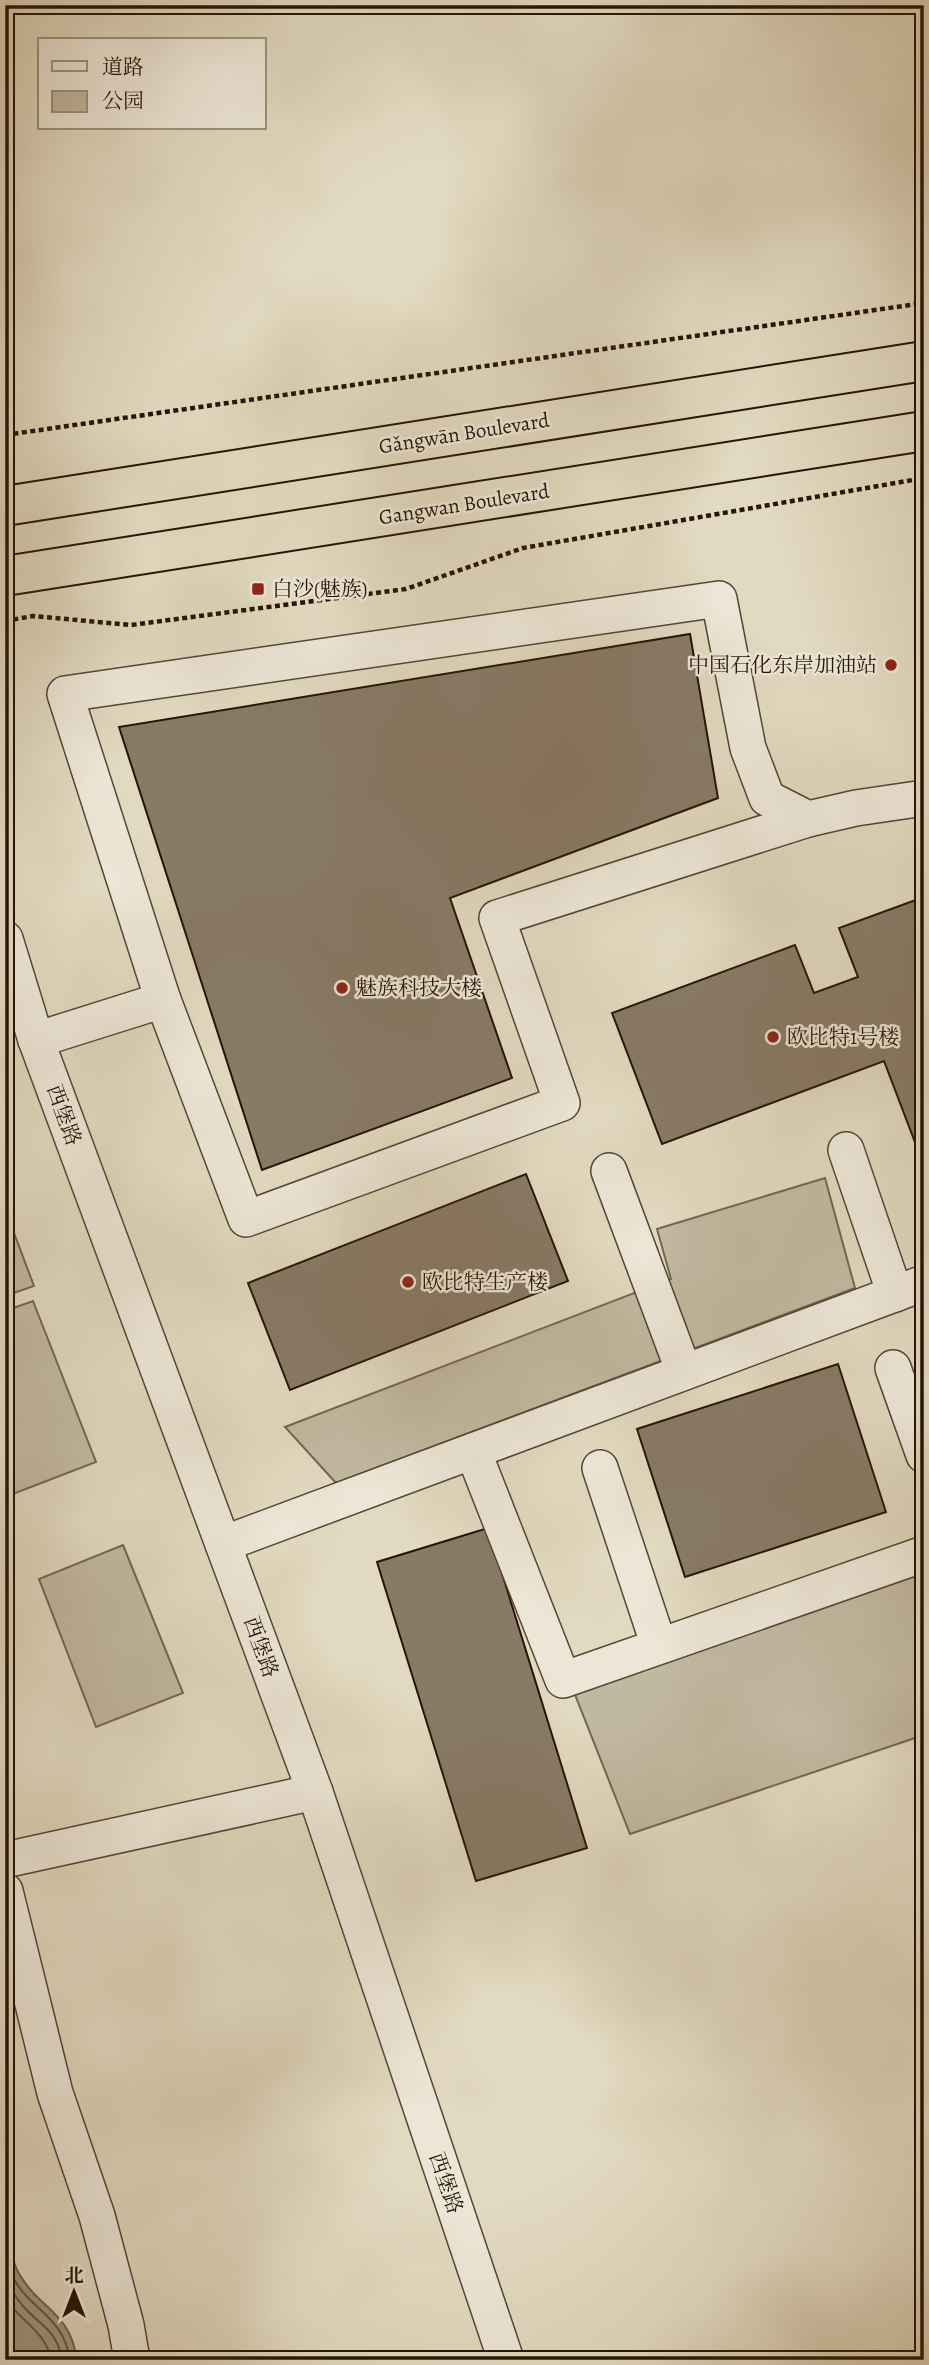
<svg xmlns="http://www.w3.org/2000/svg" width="929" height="2365" font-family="Alegreya,'Noto Serif SC',serif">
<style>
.green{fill:#c1b8a0;stroke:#746652;stroke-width:2}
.water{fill:#a29680;stroke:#71624f;stroke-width:2}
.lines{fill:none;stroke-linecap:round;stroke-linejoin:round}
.shore{stroke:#645542;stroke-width:2}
.building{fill:#887a66;stroke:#271405;stroke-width:2}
.minor-casing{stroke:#564534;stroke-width:38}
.highway-casing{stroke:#271405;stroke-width:42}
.path{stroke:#271405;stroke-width:4.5;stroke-dasharray:5 3.5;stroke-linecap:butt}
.minor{stroke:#ece6d6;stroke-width:35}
.highway{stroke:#e1d9c0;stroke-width:38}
.poi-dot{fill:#8f2418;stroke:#ece6d6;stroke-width:2.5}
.labels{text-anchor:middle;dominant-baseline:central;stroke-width:5;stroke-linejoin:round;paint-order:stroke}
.street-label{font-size:21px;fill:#271405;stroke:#ece6d6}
.poi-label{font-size:21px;fill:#271405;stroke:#ece6d6;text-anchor:start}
</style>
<rect width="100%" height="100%" fill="#e1d9c0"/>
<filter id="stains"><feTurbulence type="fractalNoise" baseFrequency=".00286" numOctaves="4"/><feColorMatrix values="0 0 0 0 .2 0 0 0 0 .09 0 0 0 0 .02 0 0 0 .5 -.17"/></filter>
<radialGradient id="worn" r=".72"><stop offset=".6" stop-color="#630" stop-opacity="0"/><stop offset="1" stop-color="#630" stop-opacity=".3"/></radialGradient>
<!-- green -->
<g class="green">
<path d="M825,1178L855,1288L336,1483L285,1427L671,1279L657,1229Z"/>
<path d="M5,1209L34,1286L5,1296Z"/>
<path d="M33,1301L96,1462L5,1497V1311Z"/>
<path d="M123,1545L183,1693L96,1727L39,1579Z"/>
<path d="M924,1561V1735L630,1834L574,1692Z"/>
</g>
<!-- water -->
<path class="water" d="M5,2192L11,2199C11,2219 8,2252 17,2270C37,2309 70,2310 77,2360H5Z"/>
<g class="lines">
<!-- shore -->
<g class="shore">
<path d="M5,2244C6,2253 6,2264 10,2271C26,2310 63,2313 70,2360"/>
<path d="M5,2281C11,2289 16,2297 22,2305C40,2326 57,2329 62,2360"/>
<path d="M5,2299C20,2320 47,2333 51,2360"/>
</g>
</g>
<!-- building -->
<g class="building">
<path d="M690,634L718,798L450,898L512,1078L262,1170L119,727Z"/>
<path d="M924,897V1166L884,1061L662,1144L612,1013L795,945L814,993L858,977L839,928Z"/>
<path d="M526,1174L568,1281L290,1390L248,1283Z"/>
<path d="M838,1364L886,1512L685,1577L637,1429Z"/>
<path d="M488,1528L587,1848L476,1881L377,1562Z"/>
</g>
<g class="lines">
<!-- minor casing -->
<g class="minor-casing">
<g id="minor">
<path d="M5,939L36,1040L315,1792L506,2360"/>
<path d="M163,1000L246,1219L562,1103L497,918L808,819"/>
<path d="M36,1040L163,1000L65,694L719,599L748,748L767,798L808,819L856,808L924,798"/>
<path d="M846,1150L895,1294"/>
<path d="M609,1171L684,1372"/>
<path d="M893,1368L924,1455"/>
<path d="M473,1451L563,1680L924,1554"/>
<path d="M600,1468L659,1646"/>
<path d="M223,1544L924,1283"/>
<path d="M5,1860L315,1792"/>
<path d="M5,1891L55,2093L97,2216L126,2325L132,2360"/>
</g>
</g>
<!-- highway casing -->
<g class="highway-casing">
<g id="highway">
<path d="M5,506L924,361"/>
<path d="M5,576L924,431"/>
</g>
</g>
<!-- path -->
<g class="path">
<path d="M5,435L924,303"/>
<path d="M5,621L33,616L131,625L406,589L523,548L924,478"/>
</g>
<!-- minor -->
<use href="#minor" class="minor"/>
<!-- highway -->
<use href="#highway" class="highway"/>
</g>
<!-- markers -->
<g class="poi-dot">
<rect x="251" y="582" width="14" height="14" rx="3.5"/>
<circle cx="891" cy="665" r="7"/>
<circle cx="342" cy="988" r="7"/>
<circle cx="773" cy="1037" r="7"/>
<circle cx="408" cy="1282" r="7"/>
</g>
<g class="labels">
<!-- street labels -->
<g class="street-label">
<text transform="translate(464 433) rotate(-9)">Gǎngwān Boulevard</text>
<text transform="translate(464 504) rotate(-9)">Gangwan Boulevard</text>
<text transform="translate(64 1115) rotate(70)">西堡路</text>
<text transform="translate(261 1647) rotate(70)">西堡路</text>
<text transform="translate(446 2183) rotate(71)">西堡路</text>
</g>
<!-- poi labels -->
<g class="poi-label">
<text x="272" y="589">白沙(魅族)</text>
<text x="877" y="665" text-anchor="end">中国石化东岸加油站</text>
<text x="356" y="988">魅族科技大楼</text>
<text x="787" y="1037">欧比特1号楼</text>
<text x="422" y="1282">欧比特生产楼</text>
</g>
</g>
<!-- margin -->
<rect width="929" height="2365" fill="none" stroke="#e1d9c0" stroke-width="28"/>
<rect x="7" y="7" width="915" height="2351" fill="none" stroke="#271405" stroke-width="3.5"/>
<rect x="14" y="14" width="901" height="2337" fill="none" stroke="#271405" stroke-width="2"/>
<!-- legend -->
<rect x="38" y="38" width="228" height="91" fill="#ece6d6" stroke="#9d9282" stroke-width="2"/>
<rect x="52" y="61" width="35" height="10" fill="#ece6d6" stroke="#9d9282" stroke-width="2"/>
<text x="102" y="74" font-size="21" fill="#271405">道路</text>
<rect x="52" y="91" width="35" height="21" fill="#c1b8a0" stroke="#9d9282" stroke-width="2"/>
<text x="102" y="108" font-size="21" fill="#271405">公园</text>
<!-- north arrow -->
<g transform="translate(74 2292)" stroke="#ece6d6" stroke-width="5" paint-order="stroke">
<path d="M0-5L12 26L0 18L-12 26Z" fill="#271405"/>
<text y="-10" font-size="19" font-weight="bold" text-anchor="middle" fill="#271405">北</text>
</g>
<rect width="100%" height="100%" filter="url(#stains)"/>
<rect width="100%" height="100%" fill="url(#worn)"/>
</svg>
